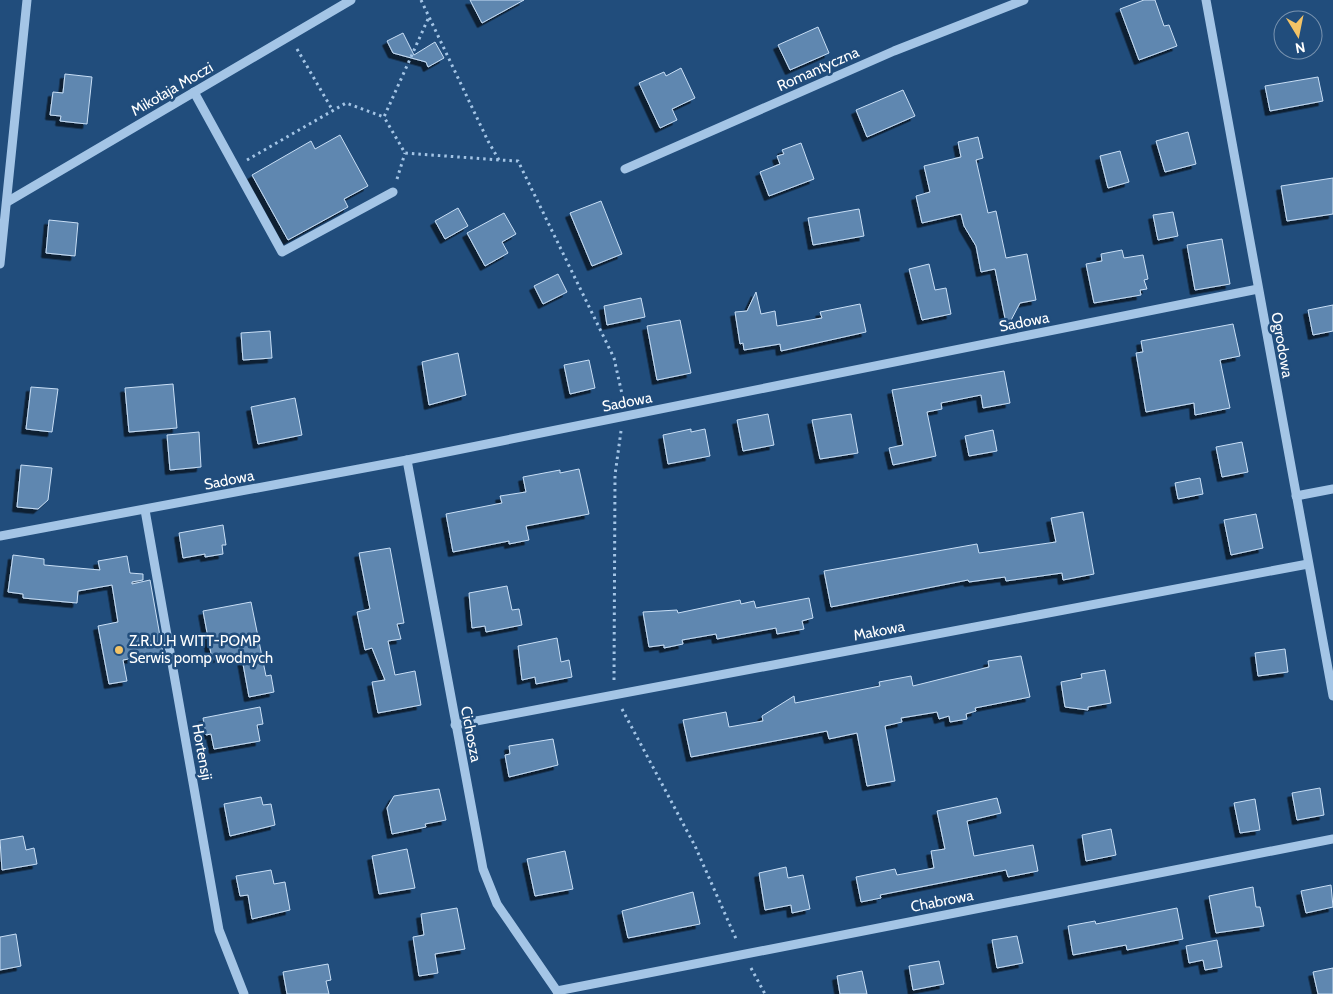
<svg xmlns="http://www.w3.org/2000/svg" width="1333" height="994" font-family="Cabin,sans-serif">
<style>
.building{fill:#5e87b0;stroke:#c8def5;filter:url(#shadow)}
.lines{fill:none;stroke-linecap:round;stroke-linejoin:round}
.path{stroke:#a4c5e6;stroke-width:3;stroke-dasharray:2.5 4;stroke-linecap:butt}
.minor{stroke:#a4c5e6;stroke-width:9}
.poi-dot{fill:#f3c366;stroke:#214d7c;stroke-width:2}
.labels{text-anchor:middle;dominant-baseline:central;stroke-width:5;stroke-linejoin:round;paint-order:stroke}
.street-label{font-size:15px;fill:#fff;stroke:#214d7c}
.poi-label{font-size:15px;fill:#fff;stroke:#214d7c;text-anchor:start}
</style>
<defs>
<filter id="shadow"><feDropShadow dx="-4.5" dy="4.5" stdDeviation="0" flood-color="#0009"/></filter>
</defs>
<rect width="100%" height="100%" fill="#214d7c"/>
<!-- building -->
<g class="building">
<path d="M470,0H524L482,23Z"/>
<path d="M1144,0H1155L1164,26L1169,25L1177,46L1139,60L1120,9Z"/>
<path d="M818,27L829,53L790,70L778,45Z"/>
<path d="M403,33L414,55L435,42L444,58L428,67L426,62L393,53L387,41Z"/>
<path d="M681,68L695,98L672,109L677,120L660,128L639,83L664,72L666,76Z"/>
<path d="M65,74L92,77L87,124L60,121L61,116L50,115L53,92L63,93Z"/>
<path d="M1318,77L1323,101L1270,111L1265,86Z"/>
<path d="M903,90L915,116L867,137L856,110Z"/>
<path d="M1188,132L1196,164L1165,172L1156,141Z"/>
<path d="M340,135L368,186L344,199L348,207L288,240L252,175L311,141L315,149Z"/>
<path d="M978,137L983,158L976,160L988,213L996,211L1006,258L1027,254L1036,300L1020,303L1007,328L995,269L981,272L976,246L964,226L961,214L922,223L916,196L930,192L924,166L961,157L958,142Z"/>
<path d="M801,143L814,179L769,196L760,172L780,164L777,156L784,154L782,150Z"/>
<path d="M1120,151L1129,182L1108,188L1100,156Z"/>
<path d="M1333,178V214L1287,221L1281,186Z"/>
<path d="M601,201L622,254L592,266L570,213Z"/>
<path d="M458,208L468,226L445,239L435,221Z"/>
<path d="M859,209L864,236L813,245L808,218Z"/>
<path d="M1173,212L1178,236L1158,240L1153,215Z"/>
<path d="M504,213L516,234L502,242L508,253L485,266L467,233Z"/>
<path d="M49,220L78,223L75,256L46,253Z"/>
<path d="M1222,239L1230,284L1195,290L1187,245Z"/>
<path d="M1122,250L1124,258L1143,255L1148,279L1144,280L1147,289L1140,290L1141,295L1094,303L1086,264L1102,261L1101,254Z"/>
<path d="M929,264L935,290L946,288L951,314L922,320L909,269Z"/>
<path d="M558,274L567,292L543,304L534,286Z"/>
<path d="M756,292L761,314L775,311L777,326L822,318L820,312L860,304L866,332L781,351L780,344L744,350L743,343L740,344L735,312L747,311Z"/>
<path d="M641,298L645,317L607,325L604,306Z"/>
<path d="M1333,305V331L1313,335L1308,310Z"/>
<path d="M680,320L691,373L657,380L647,326Z"/>
<path d="M1233,324L1240,356L1220,360L1230,408L1195,415L1194,403L1146,412L1136,353L1143,352L1141,341Z"/>
<path d="M270,331L272,358L243,360L241,333Z"/>
<path d="M458,353L466,395L429,405L422,362Z"/>
<path d="M589,360L595,388L570,394L564,365Z"/>
<path d="M1004,371L1010,403L983,408L981,395L941,403L942,409L927,412L936,456L893,465L889,448L903,445L892,390Z"/>
<path d="M173,384L177,428L129,432L125,388Z"/>
<path d="M31,387L58,389L52,432L26,429Z"/>
<path d="M295,398L302,435L258,444L251,407Z"/>
<path d="M768,414L774,445L743,451L737,420Z"/>
<path d="M851,414L858,453L820,459L812,420Z"/>
<path d="M691,429V432L705,429L710,456L668,464L663,435Z"/>
<path d="M993,430L997,451L969,456L965,436Z"/>
<path d="M199,432L201,467L170,470L167,435Z"/>
<path d="M1242,442L1248,472L1222,477L1216,447Z"/>
<path d="M21,465L52,468L48,500L38,509L17,507Z"/>
<path d="M579,469L589,514L526,526L529,540L509,544V541L453,552L446,514L502,503L500,496L526,492L523,477L560,470V473Z"/>
<path d="M1200,478L1203,494L1178,499L1175,483Z"/>
<path d="M1083,512L1094,574L1063,580L1062,573L1006,581L1005,577L969,582L968,580L831,607L824,571L977,544L979,553L1056,542L1051,518Z"/>
<path d="M1256,514L1263,548L1231,555L1224,520Z"/>
<path d="M223,525L226,545H222L223,554L205,557V554L183,558L179,533Z"/>
<path d="M390,548L404,623L397,624L401,639L388,641L395,675L415,671L421,705L378,713L372,682L385,680L372,648L365,650L357,612L370,609L359,553Z"/>
<path d="M13,555L44,559V565L100,570L98,561L127,556L130,573L143,574V580L132,582V584L150,580L163,653L123,660L127,681L109,684L98,626L118,622L112,585L78,591L77,603L23,598V594L8,592Z"/>
<path d="M507,586L512,610L519,609L522,625L486,632L485,626L472,628L469,593Z"/>
<path d="M809,598L813,618L802,621L804,629L777,634L776,628L717,639L716,634L682,640L683,644L664,648V645L649,647L643,612L677,610L678,613L740,600L741,604L754,601L756,608Z"/>
<path d="M251,602L266,676L271,675L274,692L249,697L241,653L212,659L203,611Z"/>
<path d="M557,638L561,662L569,660L572,677L536,684L535,677L522,680L518,646Z"/>
<path d="M1285,649L1288,672L1258,676L1255,653Z"/>
<path d="M1021,656L1030,697L975,708L976,711L966,714L967,719L950,722L949,716L939,719L937,712L901,718L902,722L885,726L895,781L867,786L857,733L829,739L827,731L691,757L683,720L726,712L729,727L763,721L762,716L794,696L795,703L880,686L879,682L911,676L913,686L989,667L988,661Z"/>
<path d="M1105,670L1111,703L1088,707V710L1065,707L1061,682L1082,678L1081,674Z"/>
<path d="M260,707L263,724L257,725L260,741L214,749L211,734L206,735L203,718Z"/>
<path d="M553,739L558,765L509,777L505,755L510,754L509,746Z"/>
<path d="M1320,788L1324,815L1297,820L1292,793Z"/>
<path d="M439,789L446,820L425,824L426,827L392,834L387,808L394,796Z"/>
<path d="M261,797L263,805L271,804L275,825L230,836L224,804Z"/>
<path d="M997,798L1001,813L967,821L974,856L1033,845L1038,871L1008,877L1006,870L880,895L881,898L861,902L856,877L895,869L897,875L934,868L931,851L945,849L937,811Z"/>
<path d="M1255,799L1260,830L1240,833L1234,803Z"/>
<path d="M1111,829L1116,855L1086,861L1082,835Z"/>
<path d="M23,836L26,850L34,848L37,864L2,870L0,840Z"/>
<path d="M407,849L415,888L379,894L372,856Z"/>
<path d="M565,851L573,889L535,896L527,859Z"/>
<path d="M786,867L788,878L803,875L810,909L792,913L791,905L765,910L759,873Z"/>
<path d="M271,870L274,884L285,882L290,910L252,919L248,895L240,896L236,876Z"/>
<path d="M1331,885L1333,907L1306,913L1301,891Z"/>
<path d="M1253,887L1256,907H1260L1264,926L1216,933L1209,896Z"/>
<path d="M693,892L700,924L628,938L622,911Z"/>
<path d="M457,908L465,949L435,954L438,973L419,976L413,937L424,935L421,914Z"/>
<path d="M1177,908L1183,939L1127,950L1126,945L1073,955L1068,926L1095,921L1096,924Z"/>
<path d="M16,934L21,966L0,970V937Z"/>
<path d="M1017,936L1023,963L997,968L992,940Z"/>
<path d="M1217,940L1222,967L1205,970L1203,960L1189,963L1186,946Z"/>
<path d="M939,961L944,984L913,990L909,966Z"/>
<path d="M328,964L331,980L326,981L329,994H287L283,972Z"/>
<path d="M1333,968V994H1318L1313,972Z"/>
<path d="M862,971L867,994H840L837,976Z"/>
</g>
<g class="lines">
<!-- path -->
<g class="path">
<path d="M421,0L488,141L499,160L518,161L614,358L624,403"/>
<path d="M428,19L384,117L405,153L499,160"/>
<path d="M297,49L333,111"/>
<path d="M247,160L346,103L384,117"/>
<path d="M397,179L405,153"/>
<path d="M614,680L615,475L621,431"/>
<path d="M622,709L695,846L737,941"/>
<path d="M751,968L765,994"/>
</g>
<!-- minor -->
<g class="minor">
<path d="M1206,0L1333,696"/>
<path d="M194,92L282,252L393,192"/>
<path d="M625,169L894,51L1024,0"/>
<path d="M7,202L351,0"/>
<path d="M0,264L27,0"/>
<path d="M407,460L483,869L497,904L559,994"/>
<path d="M1296,496L1333,489"/>
<path d="M145,510L219,930L244,994"/>
<path d="M0,536L407,460L1258,289"/>
<path d="M455,725L1308,564"/>
<path d="M557,991L1333,839"/>
</g>
</g>
<!-- markers -->
<circle class="poi-dot" cx="119" cy="650" r="5"/>
<g class="labels">
<!-- street labels -->
<g class="street-label">
<text transform="translate(818 69) rotate(-24)">Romantyczna</text>
<text transform="translate(172 89) rotate(-30)">Mikołaja Moczi</text>
<text transform="translate(1024 322) rotate(-11)">Sadowa</text>
<text transform="translate(1282 345) rotate(80)">Ogrodowa</text>
<text transform="translate(627 402) rotate(-11)">Sadowa</text>
<text transform="translate(229 480) rotate(-11)">Sadowa</text>
<text transform="translate(879 631) rotate(-11)">Makowa</text>
<text transform="translate(471 734) rotate(79)">Cichosza</text>
<text transform="translate(202 752) rotate(80)">Hortensji</text>
<text transform="translate(942 901) rotate(-11)">Chabrowa</text>
</g>
<!-- poi labels -->
<g class="poi-label">
<text x="129" y="641">Z.R.U.H WITT-POMP<tspan x="129" dy="17">Serwis pomp wodnych</tspan></text>
</g>
</g>
<!-- north arrow -->
<g transform="translate(1298 35) rotate(170)"><circle r="24" fill="#214d7c" stroke="#7a94b0"/>
<path d="M0-4L9 19L0 12L-9 19Z" fill="#f3c366"/>
<text y="-8" font-size="14" font-weight="bold" text-anchor="middle" fill="#ffffff">N</text>
</g>
</svg>
